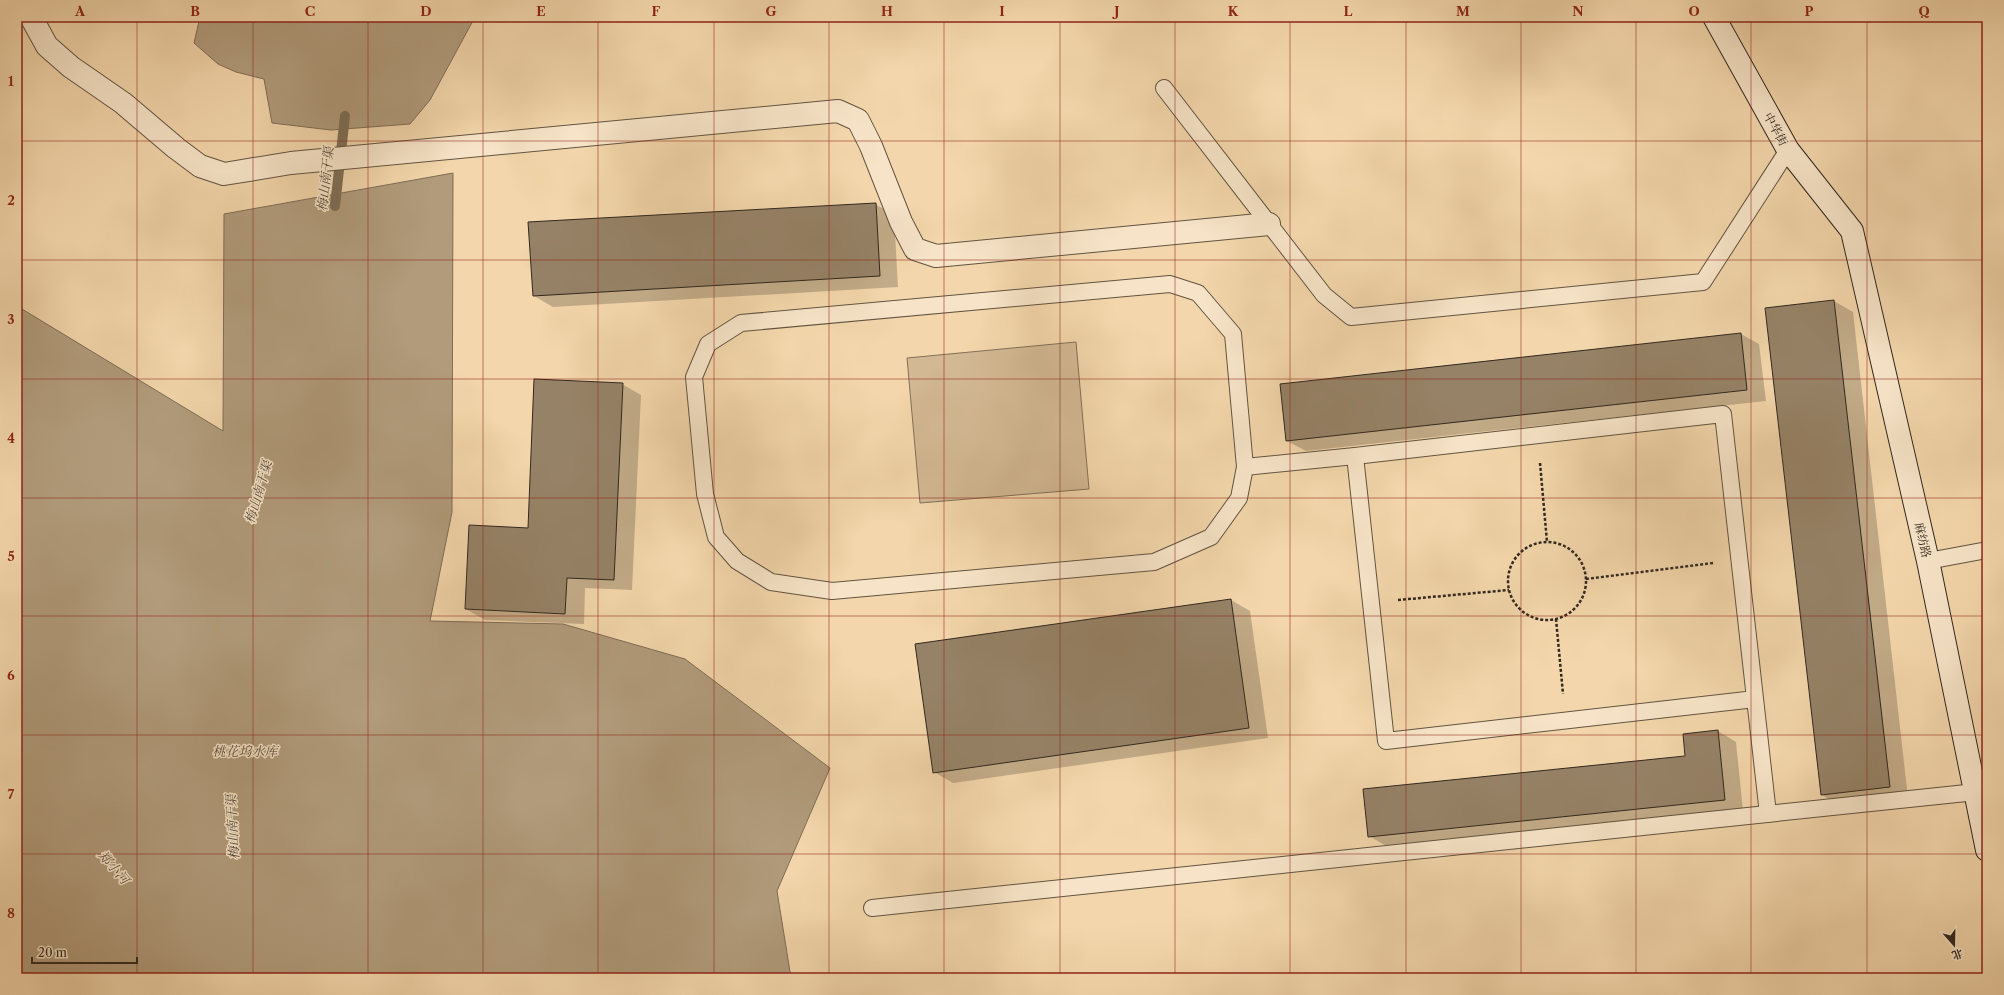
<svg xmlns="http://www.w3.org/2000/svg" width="2004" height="995" font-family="'Libre Caslon Text','Noto Serif SC',serif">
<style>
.green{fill:#d2b893;stroke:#827058}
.water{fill:#b19b7b;stroke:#7e6d56}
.shadow{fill:#0003}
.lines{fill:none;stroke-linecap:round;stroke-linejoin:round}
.stream{stroke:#7e6d56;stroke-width:10}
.building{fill:#968267;stroke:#31281e}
.lane-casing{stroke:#625441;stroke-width:18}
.street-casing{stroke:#625441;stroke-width:24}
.secondary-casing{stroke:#31281e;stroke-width:24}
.path{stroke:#31281e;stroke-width:2.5;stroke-dasharray:3 2;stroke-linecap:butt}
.lane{stroke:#f7e4c8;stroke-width:16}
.street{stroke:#f7e4c8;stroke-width:22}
.secondary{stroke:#f7e4c8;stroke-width:22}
.grid{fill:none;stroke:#8f2418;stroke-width:1;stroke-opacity:0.55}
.labels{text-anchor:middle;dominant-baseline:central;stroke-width:3;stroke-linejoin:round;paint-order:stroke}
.street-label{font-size:12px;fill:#31281e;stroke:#f7e4c8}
.water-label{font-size:13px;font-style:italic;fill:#574a3a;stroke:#f7e4c8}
.neatline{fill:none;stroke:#8f2418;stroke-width:1.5}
.grid-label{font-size:13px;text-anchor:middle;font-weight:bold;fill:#8f2418}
</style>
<rect width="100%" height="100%" fill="#f3d6ab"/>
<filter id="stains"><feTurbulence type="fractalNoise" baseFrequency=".005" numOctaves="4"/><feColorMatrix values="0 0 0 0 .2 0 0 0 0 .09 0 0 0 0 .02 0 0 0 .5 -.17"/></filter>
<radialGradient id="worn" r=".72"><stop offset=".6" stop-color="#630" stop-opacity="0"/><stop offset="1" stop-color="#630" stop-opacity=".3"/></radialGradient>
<!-- green -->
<path class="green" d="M1076,342L1089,489L920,503L907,358Z"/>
<!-- water -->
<g class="water">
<path d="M200,17H475L430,100L410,124L331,130L272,123L264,79L236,72L218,64L194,43Z"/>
<path d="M453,173L452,512L430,621L563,624L685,659L830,768L777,891L791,978H17V306L223,431L224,214Z"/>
</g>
<!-- shadow -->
<g class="shadow">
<path d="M875,204L894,215L898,287L553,307L534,296Z"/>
<path d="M1834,301L1853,312L1908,798L1841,806L1822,795Z"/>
<path d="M1741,334L1759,344L1766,401L1306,451L1287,441Z"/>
<path d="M622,384L641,395L632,590L585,588L584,624L485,620L466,609L529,529Z"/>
<path d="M1231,600L1250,611L1268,738L953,783L934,772L916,645Z"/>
<path d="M1718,731L1736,742L1743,811L1388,847L1369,836L1686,757Z"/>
</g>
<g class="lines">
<!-- stream -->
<path class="stream" d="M335,206L345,116"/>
</g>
<!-- building -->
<g class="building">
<path d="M876,203L880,276L533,296L528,222Z"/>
<path d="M1834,300L1890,787L1821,795L1765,308Z"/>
<path d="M1741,333L1747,390L1286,441L1280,384Z"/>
<path d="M534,379L623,383L614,580L567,578L565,614L465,609L469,525L528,528Z"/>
<path d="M1231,599L1249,728L933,773L915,644Z"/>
<path d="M1718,730L1725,800L1368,837L1363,789L1685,756L1683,734Z"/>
</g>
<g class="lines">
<!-- lane casing -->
<g class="lane-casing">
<g id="lane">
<path d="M1164,88L1324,295L1351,317L1703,282L1788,150"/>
<path d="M1170,284L1198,293L1233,334L1245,467L1239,498L1211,537L1154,562L832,591L771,582L737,561L716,537L705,494L694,377L708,344L741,323Z"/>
<path d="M1245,467L1355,456"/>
<path d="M1928,561L1987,550"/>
<path d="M1755,699L1386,741L1355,456L1723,414L1768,814"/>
<path d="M872,908L1976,792"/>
</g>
</g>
<!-- street casing -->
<g class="street-casing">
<path id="street" d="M31,17L47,46L71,67L123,103L176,148L200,166L224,174L291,163L838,111L858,120L871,146L901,222L915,249L936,256L1269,224"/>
</g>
<!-- secondary casing -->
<g class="secondary-casing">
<path id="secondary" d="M1714,17L1788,150L1852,231L1928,561L1987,850"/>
</g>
<!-- path -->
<g class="path">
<path d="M1540,463L1547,542"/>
<circle cx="1547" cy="581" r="39"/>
<path d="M1586,579L1713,563"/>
<path d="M1398,600L1509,590"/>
<path d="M1556,619L1563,694"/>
</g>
<!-- lane -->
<use href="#lane" class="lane"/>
<!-- street -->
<use href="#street" class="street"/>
<!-- secondary -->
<use href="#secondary" class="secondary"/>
</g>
<!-- grid -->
<path class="grid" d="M137,17V978M253,17V978M368,17V978M483,17V978M598,17V978M714,17V978M829,17V978M944,17V978M1060,17V978M1175,17V978M1290,17V978M1406,17V978M1521,17V978M1636,17V978M1751,17V978M1867,17V978M17,141H1987M17,260H1987M17,379H1987M17,498H1987M17,616H1987M17,735H1987M17,854H1987"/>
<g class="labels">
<!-- street labels -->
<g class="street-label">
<text transform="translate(1776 129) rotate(61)">中华街</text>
<text transform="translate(1923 540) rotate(77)">麻纺路</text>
</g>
<!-- water labels -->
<g class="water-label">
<text transform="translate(325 179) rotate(-84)">梅山南干渠</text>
<text transform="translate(258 492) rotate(-74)">梅山南干渠</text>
<text x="245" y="751">桃花坞水库</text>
<text transform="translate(232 827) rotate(-93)">梅山南干渠</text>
<text transform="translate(114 867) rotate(49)">郑小河</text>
</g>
</g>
<!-- margin -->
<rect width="2004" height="995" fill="none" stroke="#f3d6ab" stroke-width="44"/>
<!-- north arrow -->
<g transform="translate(1954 945) rotate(160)" stroke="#f7e4c8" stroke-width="3" paint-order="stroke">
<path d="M0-3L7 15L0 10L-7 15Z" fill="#31281e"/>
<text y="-6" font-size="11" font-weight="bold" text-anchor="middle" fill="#31281e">北</text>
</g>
<!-- scale -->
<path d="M32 957v6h105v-6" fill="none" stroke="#31281e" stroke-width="2"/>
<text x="38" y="957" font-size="12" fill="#31281e" stroke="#f7e4c8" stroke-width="3" paint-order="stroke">20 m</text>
<rect x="22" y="22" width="1960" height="951" class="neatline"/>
<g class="grid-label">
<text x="80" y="16">A</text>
<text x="195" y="16">B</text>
<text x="310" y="16">C</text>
<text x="426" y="16">D</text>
<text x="541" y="16">E</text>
<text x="656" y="16">F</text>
<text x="771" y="16">G</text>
<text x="887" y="16">H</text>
<text x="1002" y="16">I</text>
<text x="1117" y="16">J</text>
<text x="1233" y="16">K</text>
<text x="1348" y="16">L</text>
<text x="1463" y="16">M</text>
<text x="1578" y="16">N</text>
<text x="1694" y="16">O</text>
<text x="1809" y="16">P</text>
<text x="1924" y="16">Q</text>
<text x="11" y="86">1</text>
<text x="11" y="205">2</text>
<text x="11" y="324">3</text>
<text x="11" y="443">4</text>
<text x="11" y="561">5</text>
<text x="11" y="680">6</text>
<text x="11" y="799">7</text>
<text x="11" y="918">8</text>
</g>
<rect width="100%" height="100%" filter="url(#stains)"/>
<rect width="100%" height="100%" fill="url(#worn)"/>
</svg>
